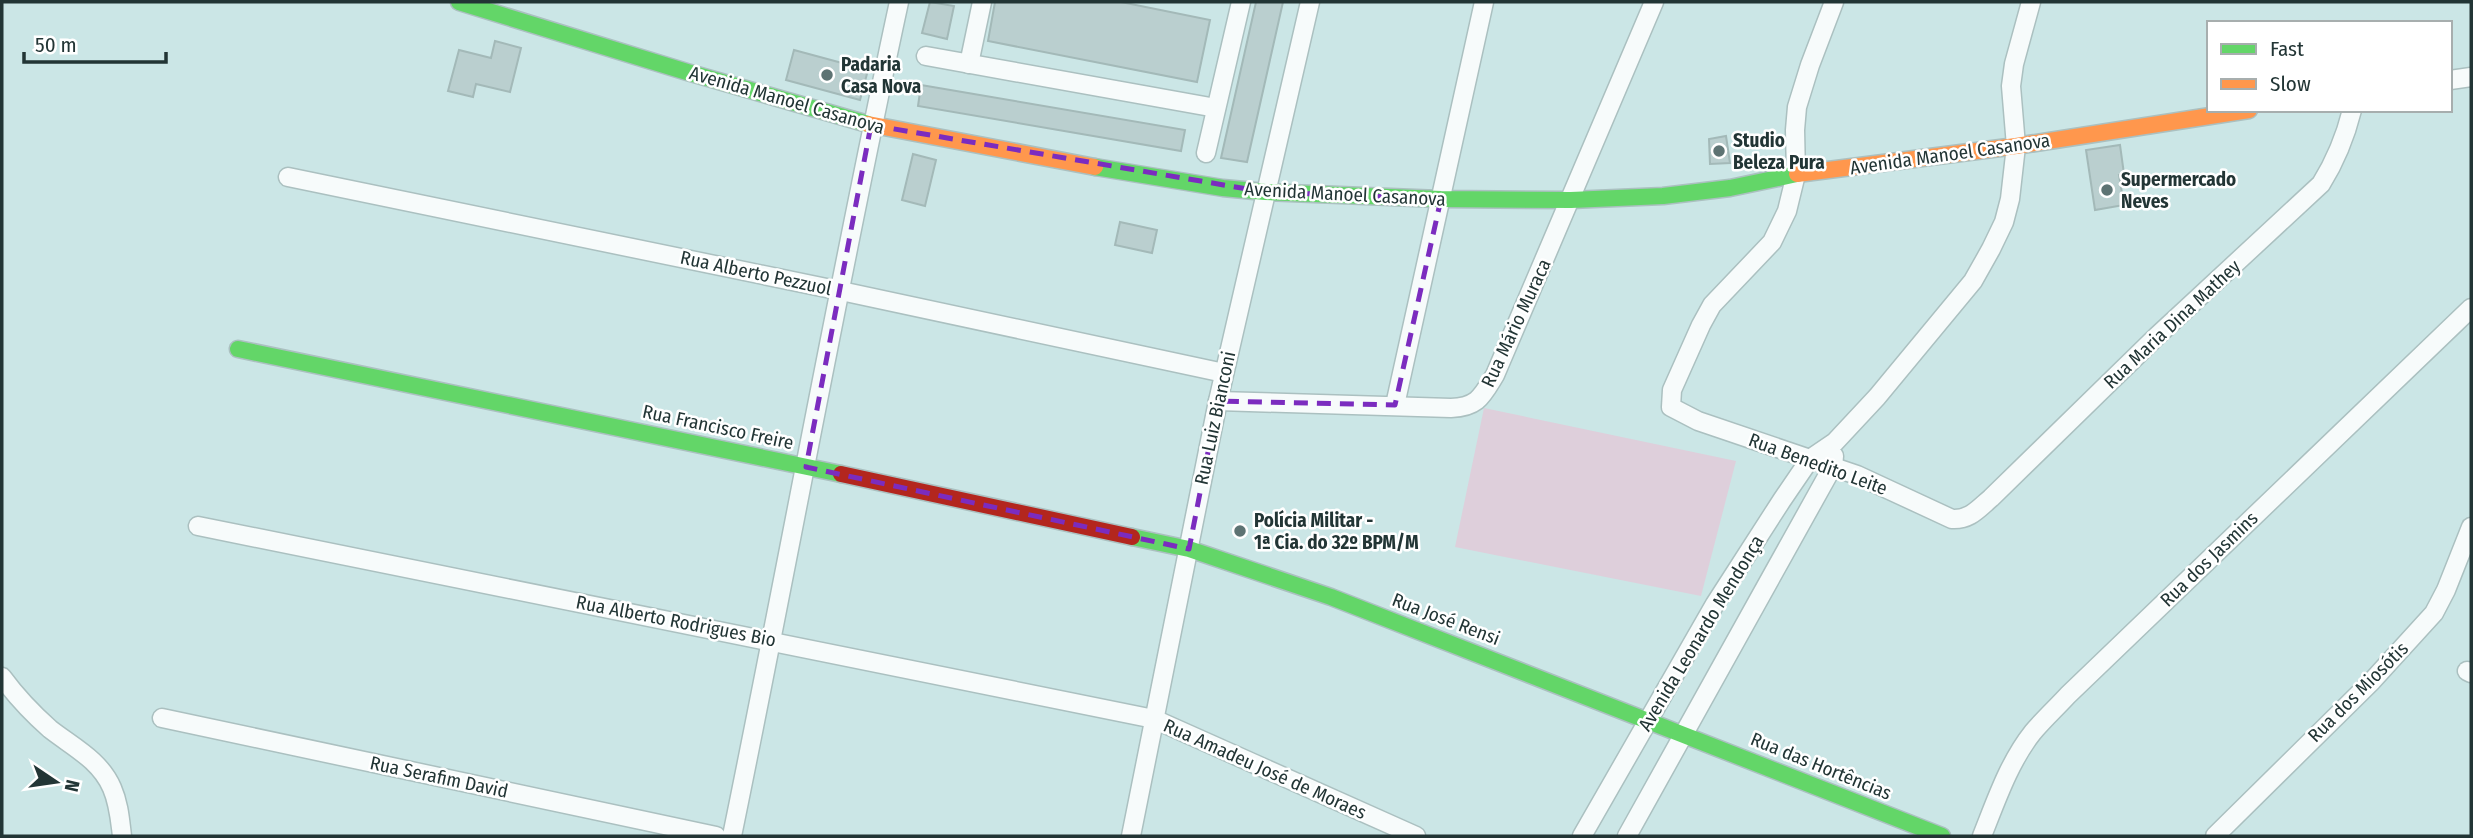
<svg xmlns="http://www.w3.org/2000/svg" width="2473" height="838" font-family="'Fira Sans Condensed',sans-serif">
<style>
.green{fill:#decfdb}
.building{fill:#bacfcf;stroke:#a3b9b8;stroke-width:2}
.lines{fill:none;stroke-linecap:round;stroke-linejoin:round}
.street-casing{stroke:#abc0c0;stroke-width:21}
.fast-casing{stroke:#abc0c0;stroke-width:19}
.slow-casing{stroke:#abc0c0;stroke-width:19}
.jam-casing{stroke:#abc0c0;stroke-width:19}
.street{stroke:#f7fbfb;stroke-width:18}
.fast{stroke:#63d668;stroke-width:16}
.slow{stroke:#ff974d;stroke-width:16}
.jam{stroke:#b3261e;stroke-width:16}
.marked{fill:none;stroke:#7b2cbf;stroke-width:5;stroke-dasharray:14 9;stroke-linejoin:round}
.poi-dot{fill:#5d7373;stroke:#fff;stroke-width:2.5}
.labels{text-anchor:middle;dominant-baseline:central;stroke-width:5;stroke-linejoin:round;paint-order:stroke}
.poi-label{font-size:19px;font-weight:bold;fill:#223535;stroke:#fff;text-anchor:start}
.street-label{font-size:19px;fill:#223535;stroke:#fff}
</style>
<rect width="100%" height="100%" fill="#cbe6e6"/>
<!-- green -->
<path class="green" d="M1484,408L1736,461L1701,596L1455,547Z"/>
<!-- building -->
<g class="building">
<path d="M930,2L954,6L947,39L922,33Z"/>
<path d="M995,2H1121L1210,20L1197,82L988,41Z"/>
<path d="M1256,2H1283L1247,162L1221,158Z"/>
<path d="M495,41L521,48L510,92L476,84L473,97L448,91L459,50L491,58Z"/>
<path d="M794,50L868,70L860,100L786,80Z"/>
<path d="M921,85L1185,130L1181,151L918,106Z"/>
<path d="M1726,136L1730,163L1710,164L1709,139Z"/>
<path d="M2120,145L2124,174L2119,175L2124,205L2095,210L2086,150Z"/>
<path d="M913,154L936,160L925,206L902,200Z"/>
<path d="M1120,222L1157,230L1152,253L1115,245Z"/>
</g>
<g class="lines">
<!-- street casing -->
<g class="street-casing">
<g id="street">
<path d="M1834,2L1810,65L1797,107L1795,130L1796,174L1787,211L1772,242L1712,305L1701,325L1672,390L1671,407L1698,421L1857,475L1952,519C1970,520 1978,509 1991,498L2157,336L2321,184C2336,160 2345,138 2352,110"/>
<path d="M926,56L1216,108"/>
<path d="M969,64L982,2"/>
<path d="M2450,80L2471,77"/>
<path d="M1206,153L1241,2"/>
<path d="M288,177L841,291L1224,373"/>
<path d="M1218,401L1451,408C1478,407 1482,396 1495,375L1654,2"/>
<path d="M1395,405L1484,2"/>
<path d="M198,526L1154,719L1416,836"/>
<path d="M2467,671L2471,673"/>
<path d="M2,677C16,696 32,713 50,729C73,747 100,760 112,788C119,804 120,820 122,836"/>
<path d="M162,718L716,836"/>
<path d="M732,836C789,558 839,279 899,2"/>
<path d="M1131,836L1218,401L1310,2"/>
<path d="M1582,836L1715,604L1782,500L1810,459L1835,442L1877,397L1973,281L1991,249L2004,222L2010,199L2016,146L2011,86L2014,64L2031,2"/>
<path d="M1627,836L1833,466L1834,456"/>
<path d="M1982,836C1996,801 2009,762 2033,732C2044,719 2057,707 2068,695L2471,308"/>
<path d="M2215,836L2372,681L2434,613L2446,590L2471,527"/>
</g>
</g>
<!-- fast casing -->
<g class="fast-casing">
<g id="fast">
<path d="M459,2L687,72L868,124"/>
<path d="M1095,167L1223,188L1265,192L1441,199L1571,200L1663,196L1730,188L1797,174"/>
<path d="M238,349L841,474"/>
<path d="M1132,537L1189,549L1331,597L1942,836"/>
</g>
</g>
<!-- slow casing -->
<g class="slow-casing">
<g id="slow">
<path d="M868,124L1095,167"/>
<path d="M1797,174L2016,146L2249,110"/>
</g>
</g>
<!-- jam casing -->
<g class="jam-casing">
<path id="jam" d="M841,474L1132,537"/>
</g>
<!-- street -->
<use href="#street" class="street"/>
<!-- fast -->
<use href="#fast" class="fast"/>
<!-- slow -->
<use href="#slow" class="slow"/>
<!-- jam -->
<use href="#jam" class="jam"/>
</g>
<!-- marked area -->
<path class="marked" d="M871,125L1265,192L1441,199L1395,405L1218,401L1189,549L806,467Z"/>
<!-- markers -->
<g class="poi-dot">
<circle cx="827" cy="75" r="7"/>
<circle cx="1719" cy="151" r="7"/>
<circle cx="2107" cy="190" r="7"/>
<circle cx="1240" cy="531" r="7"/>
</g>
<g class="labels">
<!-- poi labels -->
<g class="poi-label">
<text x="841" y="64">Padaria<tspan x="841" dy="22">Casa Nova</tspan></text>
<text x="1733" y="140">Studio<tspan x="1733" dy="22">Beleza Pura</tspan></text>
<text x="2121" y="179">Supermercado<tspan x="2121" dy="22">Neves</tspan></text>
<text x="1254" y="520">Polícia Militar -<tspan x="1254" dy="22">1ª Cia. do 32º BPM/M</tspan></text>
</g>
<!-- street labels -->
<g class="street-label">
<text transform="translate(787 100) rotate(16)">Avenida Manoel Casanova</text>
<text transform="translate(1950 154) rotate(-8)">Avenida Manoel Casanova</text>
<text transform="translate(1345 194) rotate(3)">Avenida Manoel Casanova</text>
<text transform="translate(756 273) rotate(12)">Rua Alberto Pezzuol</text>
<text transform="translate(1516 323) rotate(-65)">Rua Mário Muraca</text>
<text transform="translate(2172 324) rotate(-43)">Rua Maria Dina Mathey</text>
<text transform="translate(1215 418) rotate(-78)">Rua Luiz Bianconi</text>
<text transform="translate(718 427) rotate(12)">Rua Francisco Freire</text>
<text transform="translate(1818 464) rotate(20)">Rua Benedito Leite</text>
<text transform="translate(2209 559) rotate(-44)">Rua dos Jasmins</text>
<text transform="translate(1446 619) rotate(21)">Rua José Rensi</text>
<text transform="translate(676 621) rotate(11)">Rua Alberto Rodrigues Bio</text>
<text transform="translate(1701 633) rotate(-59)">Avenida Leonardo Mendonça</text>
<text transform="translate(2358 692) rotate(-45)">Rua dos Miosótis</text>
<text transform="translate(1821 766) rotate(22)">Rua das Hortências</text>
<text transform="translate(1265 769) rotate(24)">Rua Amadeu José de Moraes</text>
<text transform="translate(439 777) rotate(12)">Rua Serafim David</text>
</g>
</g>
<!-- border -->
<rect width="2473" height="838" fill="none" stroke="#223535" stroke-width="7"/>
<!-- legend -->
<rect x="2207" y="21" width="245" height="91" fill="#ffffff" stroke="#a7aeae" stroke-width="2"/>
<rect x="2221" y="44" width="35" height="10" fill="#63d668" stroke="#a7aeae" stroke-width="2"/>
<text x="2270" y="56" font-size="21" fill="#223535">Fast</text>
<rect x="2221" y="79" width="35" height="10" fill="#ff974d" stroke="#a7aeae" stroke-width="2"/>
<text x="2270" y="91" font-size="21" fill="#223535">Slow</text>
<!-- north arrow -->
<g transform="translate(56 782) rotate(103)" stroke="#ffffff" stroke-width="5" paint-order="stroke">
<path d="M0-5L12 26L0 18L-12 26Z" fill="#223535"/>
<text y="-10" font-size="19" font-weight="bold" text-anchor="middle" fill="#223535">N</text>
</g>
<!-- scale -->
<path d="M24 52v10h142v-10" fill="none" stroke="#223535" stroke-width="3.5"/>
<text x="35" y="52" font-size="21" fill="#223535" stroke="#ffffff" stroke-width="5" paint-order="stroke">50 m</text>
</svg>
